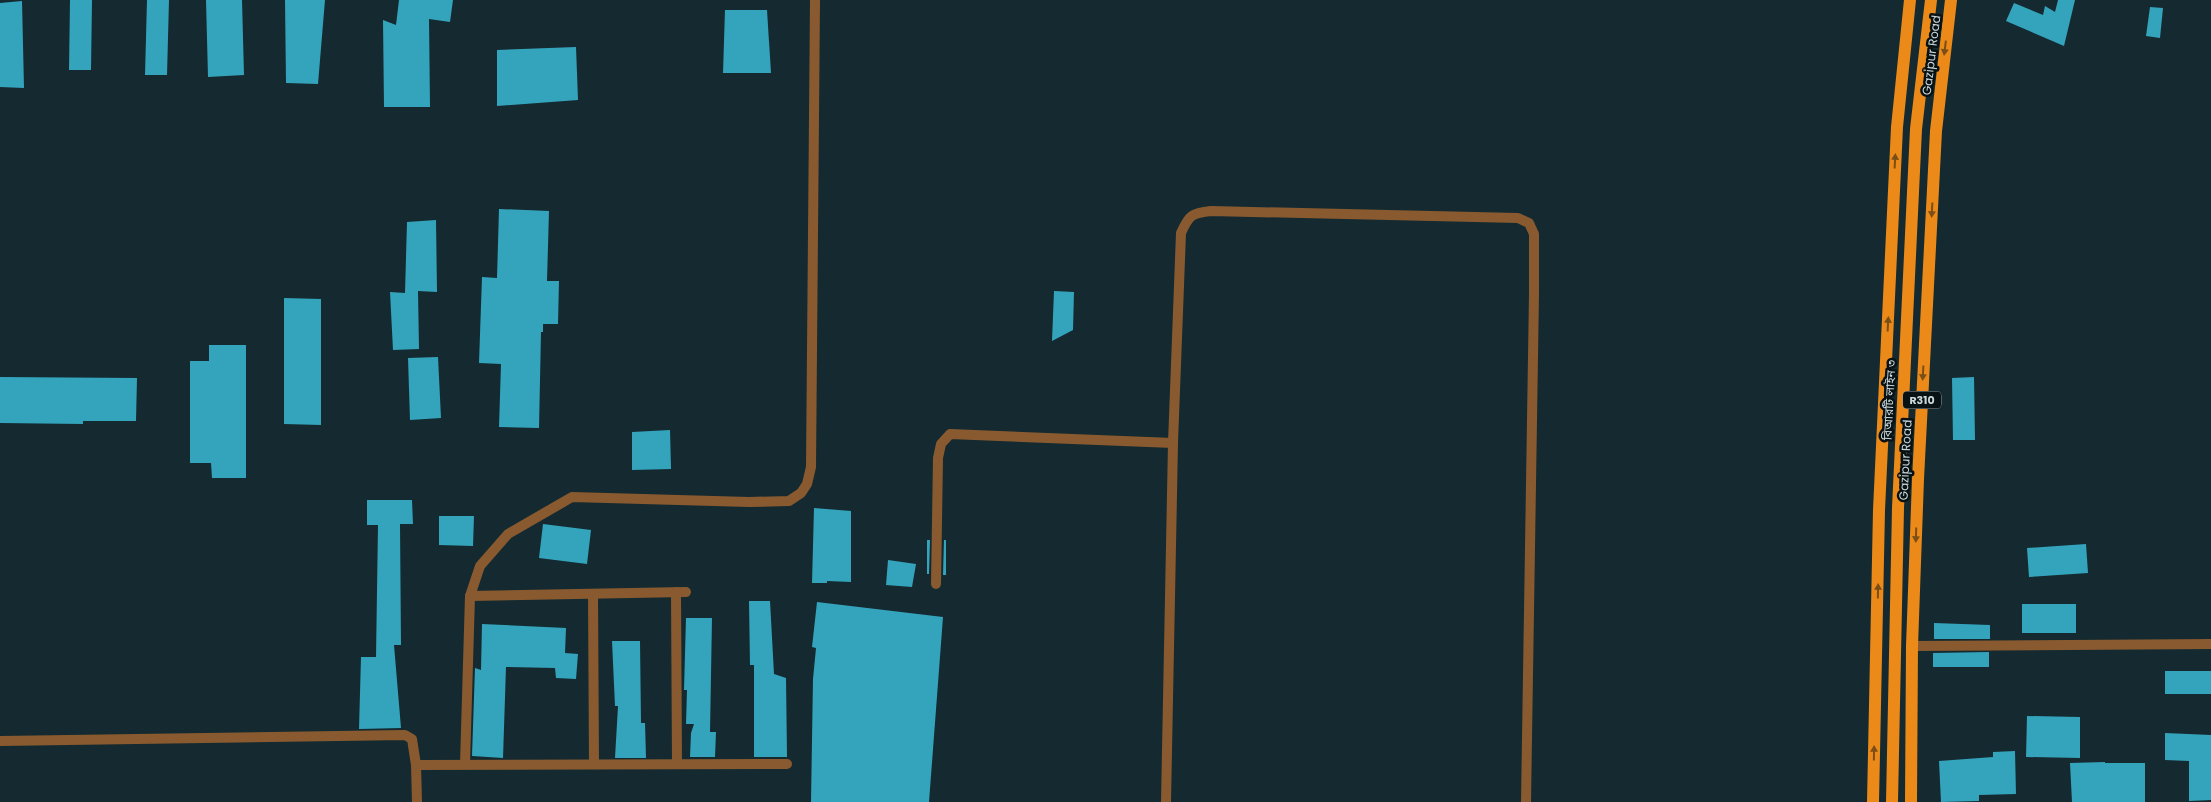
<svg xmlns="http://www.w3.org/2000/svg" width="2211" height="802" font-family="Poppins,'Noto Sans Bengali',sans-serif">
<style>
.building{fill:#34a4bc}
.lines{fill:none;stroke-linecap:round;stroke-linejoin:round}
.minor{stroke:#895a2f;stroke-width:10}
.primary{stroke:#eb8a18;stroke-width:12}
.oneway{fill:#7a4e16}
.labels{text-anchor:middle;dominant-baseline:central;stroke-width:5;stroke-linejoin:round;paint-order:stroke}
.shield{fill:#081114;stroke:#909da0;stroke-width:1}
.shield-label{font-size:11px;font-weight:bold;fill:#cbd9dc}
.street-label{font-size:12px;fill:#cbd9dc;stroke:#081114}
</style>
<rect width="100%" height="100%" fill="#142a30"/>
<!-- building -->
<g class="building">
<path d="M70,0H92L91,70H69Z"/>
<path d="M147,0H169L167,75H145Z"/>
<path d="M206,0H242L244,75L208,77Z"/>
<path d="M285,0H325L318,84L286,83Z"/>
<path d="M399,0H453L450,22L429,19L430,107H384L383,20L396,25Z"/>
<path d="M2058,0H2075L2064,46L2006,21L2014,3L2043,15L2045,6L2055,12Z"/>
<path d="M22,1L24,88L0,87V3Z"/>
<path d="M2150,7L2163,8L2160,38L2146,36Z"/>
<path d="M725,10H767L771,73H723Z"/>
<path d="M576,47L578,100L497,106V50Z"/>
<path d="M499,209L549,211L547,281H559L558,324H543V332H541L539,428L499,427L501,364L479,363L482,277L497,278Z"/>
<path d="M436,220L437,292L418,291L419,349L393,350L390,292L405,293L407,222Z"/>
<path d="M1054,291L1074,292L1073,330L1052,341Z"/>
<path d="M284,298L321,299V425L284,424Z"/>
<path d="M209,345H246V478H212L211,463H190V361H209Z"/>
<path d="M438,357L441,418L410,420L408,358Z"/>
<path d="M0,377L137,378L136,421H83V424L0,423Z"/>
<path d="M1974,377L1975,440H1953L1952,378Z"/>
<path d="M670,430L671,469L632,470V432Z"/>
<path d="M367,500H412L413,524H400L401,645H394L401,728L359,729L361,657H376L378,525H367Z"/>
<path d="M814,508L851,511V582L827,581V583H812Z"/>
<path d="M439,516H474L473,546L439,545Z"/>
<path d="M543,524L591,530L587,564L539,558Z"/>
<path d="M927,540H930L929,574H927Z"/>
<path d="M944,540H946V575H943Z"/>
<path d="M2086,544L2088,573L2029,577L2027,548Z"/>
<path d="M888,560L916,564L912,587L886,585Z"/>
<path d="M749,601H770L774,674L786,678L787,757H754V665H750Z"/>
<path d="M817,602L943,617L929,802H811L813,679L816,648L812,647Z"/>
<rect x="2022" y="604" width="54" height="29"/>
<path d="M686,618H712L710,732H716L715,757H690L691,733L694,724H686L687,690H684Z"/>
<path d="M1934,623L1990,625V639H1934Z"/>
<path d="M482,624L566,628L565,653L578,654L576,679L556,678L555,668L506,667L503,758L472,756L475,668L481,670Z"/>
<path d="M612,641H640L641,723H645L646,758H615L618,706H615Z"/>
<path d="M1989,652V667H1933V653Z"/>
<rect x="2165" y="671" width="46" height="23"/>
<path d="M2027,716L2080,717V758L2026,757Z"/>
<path d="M2165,733L2211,735V800L2189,801V761L2165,760Z"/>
<path d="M2015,751L2016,794L1979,795V801L1941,802L1939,761L1993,757V752Z"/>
<path d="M2105,762V763H2145V802H2072L2070,763Z"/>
</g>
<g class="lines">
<!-- minor -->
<g class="minor">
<path d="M936,584L938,458L941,444L950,434L1173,443"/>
<path d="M676,592L677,764"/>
<path d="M593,594L594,764"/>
<path d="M470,596L686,592"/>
<path d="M1912,646L2211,644"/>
<path d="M0,741L405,735L412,739L416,765L417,802"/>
<path d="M465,764L470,596L480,566L508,534L572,497L749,502L789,501L801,493L807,484L811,467L815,0"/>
<path d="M416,765L787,764"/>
<path d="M1166,802L1173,443L1181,233C1189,215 1192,213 1211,211L1518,218L1529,223L1534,234V293L1526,802"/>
</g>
<!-- primary -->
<g class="primary">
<path d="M1873,802L1879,510L1897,127L1910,0"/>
<path d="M1892,802L1898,508L1916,129L1931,0"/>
<path d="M1911,802L1912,646L1918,479L1936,131L1951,0"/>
</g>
</g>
<!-- one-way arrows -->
<defs><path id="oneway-solid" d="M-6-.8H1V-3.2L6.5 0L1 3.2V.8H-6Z" transform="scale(1.25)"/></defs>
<g class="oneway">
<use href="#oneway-solid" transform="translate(1945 48) rotate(97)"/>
<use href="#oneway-solid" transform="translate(1895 161) rotate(-87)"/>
<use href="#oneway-solid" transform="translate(1932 210) rotate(93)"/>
<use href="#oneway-solid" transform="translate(1888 324) rotate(-87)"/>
<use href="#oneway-solid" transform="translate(1923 373) rotate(93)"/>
<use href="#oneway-solid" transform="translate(1916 535) rotate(92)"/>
<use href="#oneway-solid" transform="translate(1878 591) rotate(-89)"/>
<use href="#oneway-solid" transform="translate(1874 753) rotate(-89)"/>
</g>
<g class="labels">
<!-- shield labels -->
<rect class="shield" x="1903" y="391.5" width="38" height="17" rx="4"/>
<g class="shield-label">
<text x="1922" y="400">R310</text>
</g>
<!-- street labels -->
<g class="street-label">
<text transform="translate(1931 55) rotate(-83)">Gazipur Road</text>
<text transform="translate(1889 400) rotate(-87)">বিআরটি লাইন ৩</text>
<text transform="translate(1905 460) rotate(-87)">Gazipur Road</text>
</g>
</g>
</svg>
